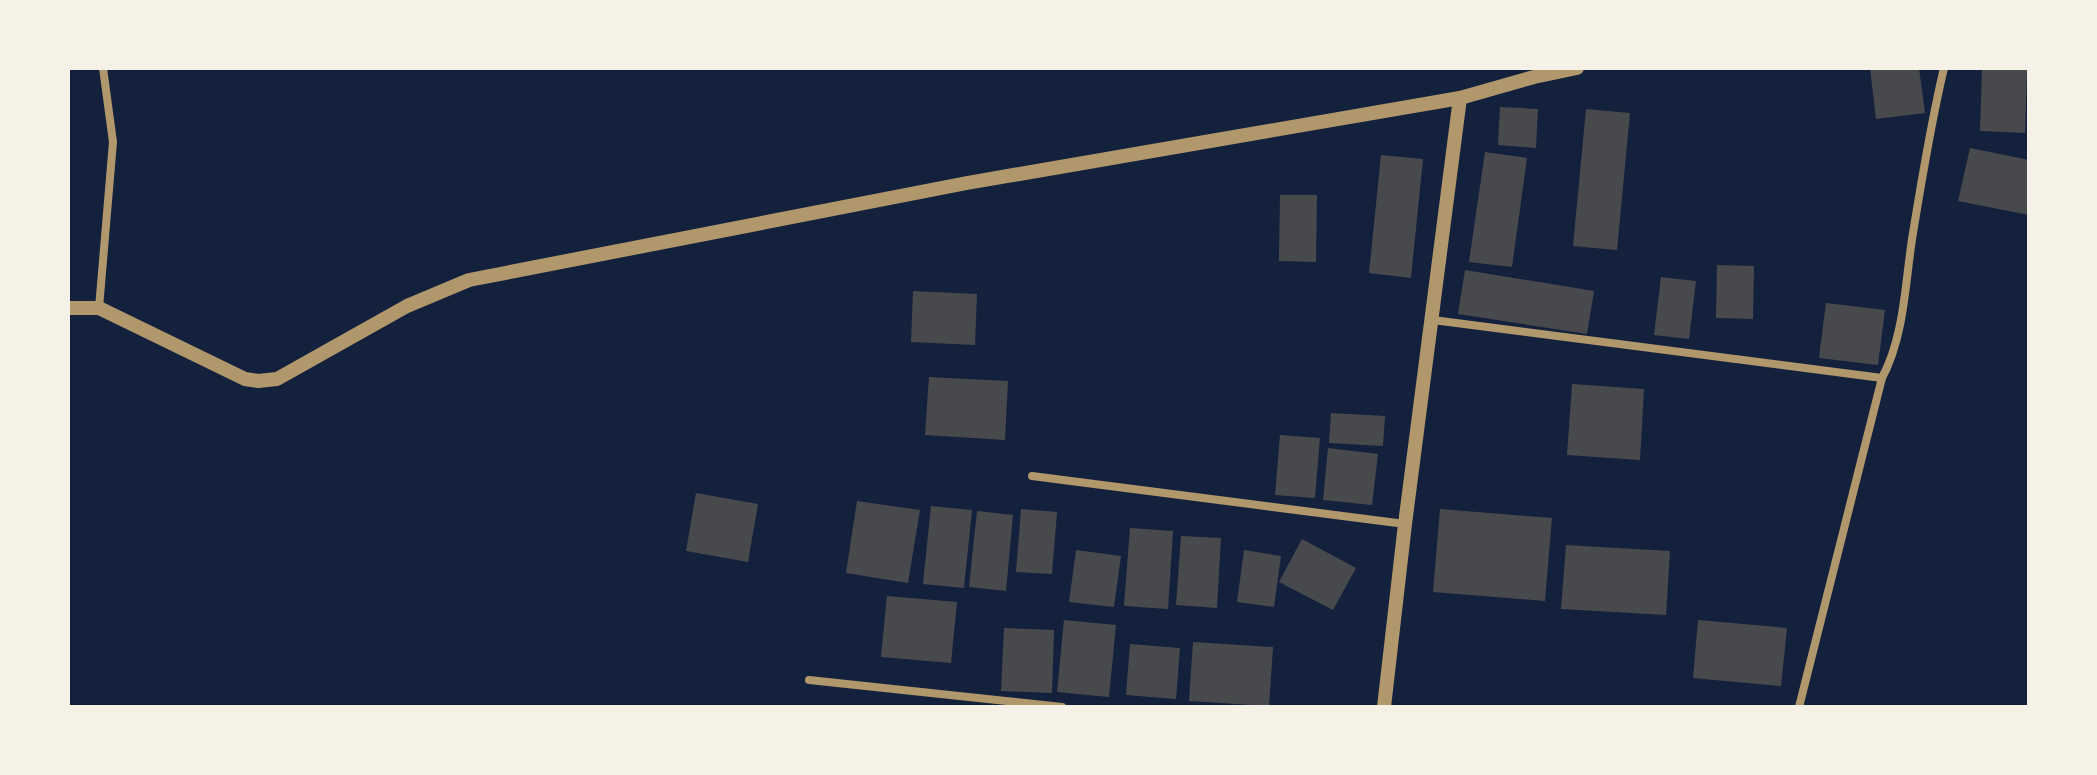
<svg xmlns="http://www.w3.org/2000/svg" width="2097" height="775" font-family="Cabin,sans-serif">
<style>
.building{fill:#48494c}
.lines{fill:none;stroke-linecap:round;stroke-linejoin:round}
.minor{stroke:#b1986c;stroke-width:8}
.tertiary{stroke:#b1986c;stroke-width:14}
</style>
<rect width="100%" height="100%" fill="#14213d"/>
<!-- building -->
<g class="building">
<path d="M1870,68H1919L1925,113L1876,119Z"/>
<path d="M1982,68H2027L2025,133L1980,131Z"/>
<path d="M1500,107L1538,109L1536,148L1498,145Z"/>
<path d="M1586,109L1630,113L1617,250L1573,246Z"/>
<path d="M1970,148L2029,160V215L1958,201Z"/>
<path d="M1485,152L1527,158L1512,267L1469,262Z"/>
<path d="M1381,155L1423,159L1411,278L1369,273Z"/>
<path d="M1280,195H1317L1316,262L1279,261Z"/>
<path d="M1717,265L1754,266L1753,319L1716,318Z"/>
<path d="M1465,270L1594,291L1587,334L1458,314Z"/>
<path d="M1661,277L1696,281L1689,339L1654,335Z"/>
<path d="M913,291L977,294L975,345L911,342Z"/>
<path d="M1826,303L1885,310L1878,365L1819,358Z"/>
<path d="M929,377L1008,381L1005,440L925,435Z"/>
<path d="M1572,384L1644,389L1640,460L1567,455Z"/>
<path d="M1331,413L1385,416L1383,446L1329,443Z"/>
<path d="M1280,435L1320,438L1315,498L1275,495Z"/>
<path d="M1328,448L1378,454L1372,505L1323,500Z"/>
<path d="M696,493L758,504L748,562L686,551Z"/>
<path d="M857,501L920,510L908,583L846,573Z"/>
<path d="M931,506L972,510L964,588L923,584Z"/>
<path d="M1021,509L1057,512L1052,574L1016,572Z"/>
<path d="M1440,509L1552,518L1545,601L1433,592Z"/>
<path d="M977,511L1013,515L1006,591L969,587Z"/>
<path d="M1130,528L1173,531L1168,609L1124,606Z"/>
<path d="M1181,536L1221,538L1217,608L1176,605Z"/>
<path d="M1302,539L1356,568L1333,610L1279,582Z"/>
<path d="M1566,545L1670,551L1666,615L1561,609Z"/>
<path d="M1076,550L1121,556L1114,607L1069,602Z"/>
<path d="M1244,550L1281,556L1274,607L1237,602Z"/>
<path d="M887,596L957,602L951,663L881,657Z"/>
<path d="M1064,620L1116,625L1109,697L1057,692Z"/>
<path d="M1698,620L1787,628L1781,686L1693,678Z"/>
<path d="M1004,628L1054,630L1052,693L1001,691Z"/>
<path d="M1193,642L1273,647L1269,706L1189,701Z"/>
<path d="M1130,644L1180,648L1176,699L1126,695Z"/>
</g>
<g class="lines">
<!-- minor -->
<g class="minor">
<path d="M99,308L113,142L103,68"/>
<path d="M1433,320L1882,378C1905,335 1905,281 1913,233C1922,178 1931,122 1944,68"/>
<path d="M1032,476L1405,524"/>
<path d="M809,680L1062,707"/>
<path d="M1799,707L1882,378"/>
</g>
<!-- tertiary -->
<g class="tertiary">
<path d="M68,308H99L245,379L258,381L277,379L407,306L469,280L967,183L1460,98L1534,77L1577,68"/>
<path d="M1384,707L1405,524L1460,98"/>
</g>
</g>
<!-- border -->
<rect width="2097" height="775" fill="none" stroke="#f6f1e7" stroke-width="140"/>
</svg>
